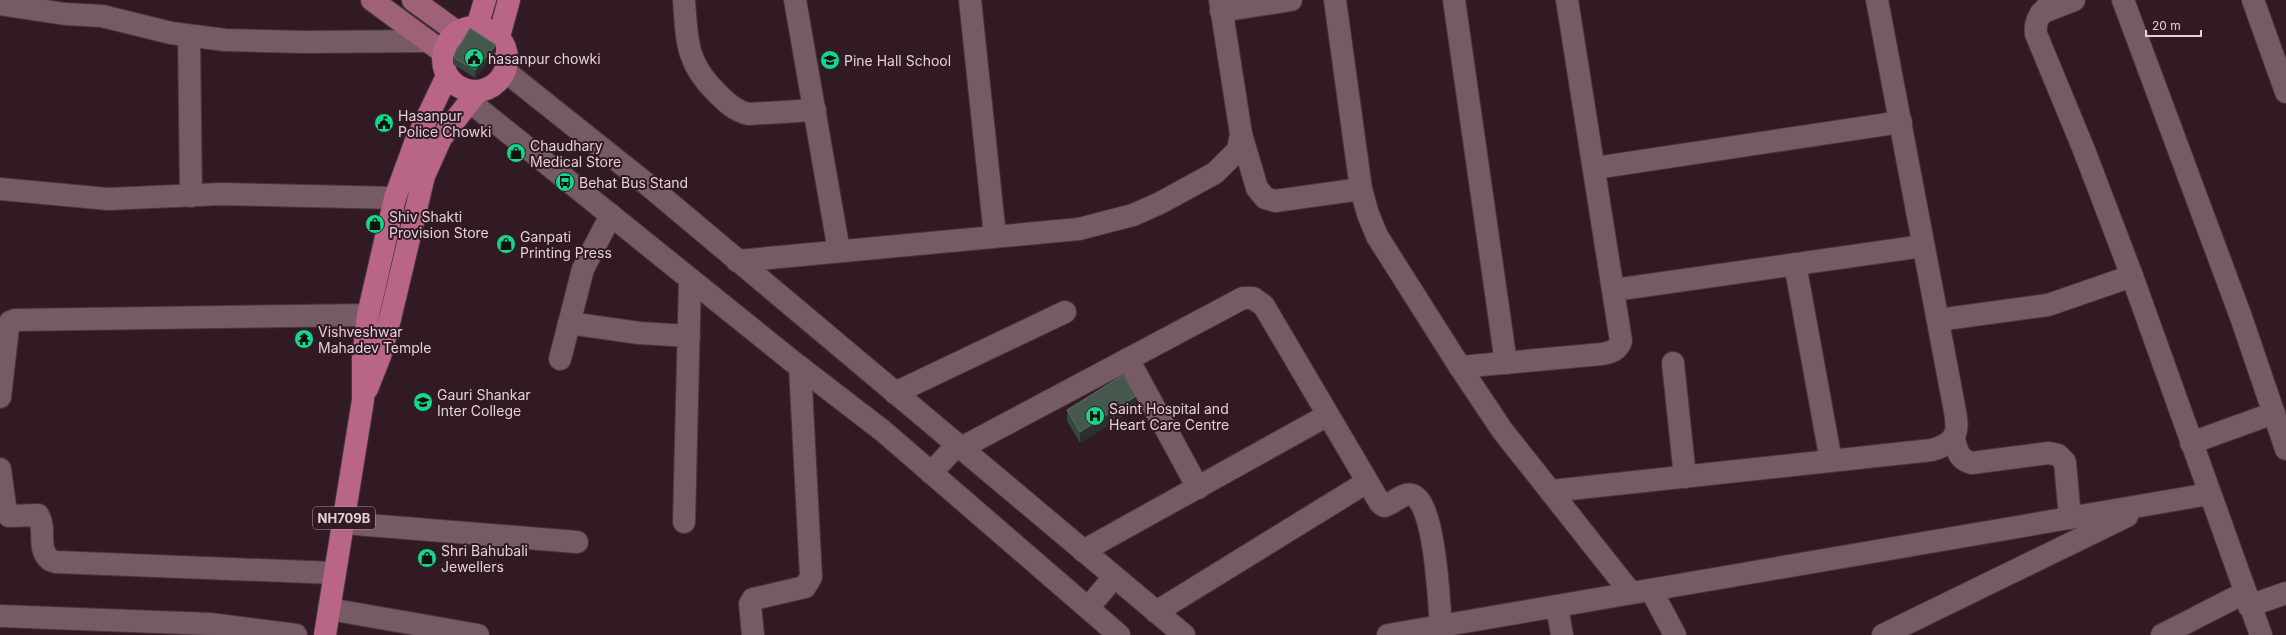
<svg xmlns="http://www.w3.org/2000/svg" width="2286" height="635" font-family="Inter,sans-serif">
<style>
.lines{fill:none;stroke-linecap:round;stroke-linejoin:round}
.minor-casing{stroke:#48353d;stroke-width:24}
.major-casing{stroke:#48353d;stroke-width:24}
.highway-casing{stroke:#48353d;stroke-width:24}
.minor{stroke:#765a64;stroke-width:22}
.major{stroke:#9e6178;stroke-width:22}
.highway{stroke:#b96586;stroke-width:22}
.wall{fill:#33493d}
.shaded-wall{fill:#2a302b}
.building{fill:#46584d;stroke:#5e6b63}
.labels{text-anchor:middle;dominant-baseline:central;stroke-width:4;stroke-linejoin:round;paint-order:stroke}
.shield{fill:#311a23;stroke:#ad9aa1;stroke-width:1}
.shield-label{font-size:13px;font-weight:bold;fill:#e2d1d7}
.poi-label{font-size:14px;fill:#e2d1d7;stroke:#311a23;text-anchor:start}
</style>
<rect width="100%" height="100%" fill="#311a23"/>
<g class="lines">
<!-- minor casing -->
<g class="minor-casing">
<g id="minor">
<path d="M684,0C687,41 686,63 717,93C727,103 734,110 748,114L815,110"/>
<path d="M795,0L839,251"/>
<path d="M970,0L995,236"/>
<path d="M1335,0L1361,189L1368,214L1377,236L1460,367L1502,430L1631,593"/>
<path d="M1454,0L1506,363"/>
<path d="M2053,0C2043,12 2034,18 2036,34L2084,150L2132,276L2261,635"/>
<path d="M2123,0L2241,317L2286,449"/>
<path d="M2253,0L2286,92"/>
<path d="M0,4L65,14L102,16L171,33L225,40L305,42L428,41"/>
<path d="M1221,11L1291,0"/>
<path d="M2041,13L2074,0"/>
<path d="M189,36L191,196"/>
<path d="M505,71L648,185L1184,635"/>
<path d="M469,101L792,361L883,431L1119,635"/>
<path d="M1241,134L1257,188L1265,198L1275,201L1361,189"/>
<path d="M1595,168L1901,122"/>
<path d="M0,189L108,199L221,194L395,198"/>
<path d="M737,261L1079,229L1133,215L1160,203L1215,173L1238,150L1241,134L1220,0"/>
<path d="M1795,264L1831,461"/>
<path d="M1614,290L1923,246"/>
<path d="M1938,320L2048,305L2132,276"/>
<path d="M569,323L639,333L689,336"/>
<path d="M560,359L583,269L611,215"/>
<path d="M1128,359L1198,488"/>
<path d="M1673,363L1685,477"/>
<path d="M1460,367L1602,354C1612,352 1618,350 1621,341L1567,0"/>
<path d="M895,393L1065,312"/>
<path d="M0,397L8,328L10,322L15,320L368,315"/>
<path d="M1954,439C1957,451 1959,460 1972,463L2049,453L2058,455L2065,462L2070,518"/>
<path d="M2191,443L2274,413"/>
<path d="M961,448L1243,298H1253L1264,306L1380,503L1384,506C1393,504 1403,492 1412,495C1435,501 1439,603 1441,626"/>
<path d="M0,469L6,513L9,516L38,515C47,529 36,548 50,560L56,562L335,573"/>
<path d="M931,473L957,445"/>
<path d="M1551,491L1932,450C1959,442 1959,431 1954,406L1877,0"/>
<path d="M684,522L690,279"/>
<path d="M343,523L577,542"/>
<path d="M1083,551L1328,415"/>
<path d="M1651,590L1675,635"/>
<path d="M1557,606L1562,635"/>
<path d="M2249,606L2286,593"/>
<path d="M1088,608L1114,577"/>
<path d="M329,609L478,635"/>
<path d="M1156,612L1367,482"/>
<path d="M0,616L210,624L296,635"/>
<path d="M753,635L750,604L753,599L805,587L811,577L800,367"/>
<path d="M1388,635L2209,494"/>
<path d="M1883,635L2127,516"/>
<path d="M2162,635L2244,593"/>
</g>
</g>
<!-- major casing -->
<g class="major-casing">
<g id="major">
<path d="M372,0L444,53"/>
<path d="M413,0L457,32"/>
</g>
</g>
<!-- highway casing -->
<g class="highway-casing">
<g id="highway">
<path d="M477,27L485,0"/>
<circle cx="475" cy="59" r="32"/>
<path d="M499,37L509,0"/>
<path d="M367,389L380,356L390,319L424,176L441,138L478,91"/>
<path d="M325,635L363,400V358L368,315L395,198L415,143L447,76"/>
</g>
</g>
<!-- minor -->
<use href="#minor" class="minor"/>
<!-- major -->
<use href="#major" class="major"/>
<!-- highway -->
<use href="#highway" class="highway"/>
</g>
<!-- wall -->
<g class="wall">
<path d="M496,52L475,78L453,64V57Z"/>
<path d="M1136,408L1080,443L1067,421V410Z"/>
</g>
<!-- shaded-wall -->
<g class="shaded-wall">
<path d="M496,45V52L475,78V70Z"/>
<path d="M1136,396V408L1080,443V432Z"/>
</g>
<!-- building -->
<g class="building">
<path d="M470,28L496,45L475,70L453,57Z"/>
<path d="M1123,375L1136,396L1080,432L1067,410Z"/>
</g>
<!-- icons -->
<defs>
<g id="civic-disc" transform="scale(1)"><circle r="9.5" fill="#12d98a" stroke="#311a23"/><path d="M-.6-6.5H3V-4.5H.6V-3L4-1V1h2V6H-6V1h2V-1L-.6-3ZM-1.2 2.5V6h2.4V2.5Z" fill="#111"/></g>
<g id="school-disc" transform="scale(1)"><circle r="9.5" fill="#12d98a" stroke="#311a23"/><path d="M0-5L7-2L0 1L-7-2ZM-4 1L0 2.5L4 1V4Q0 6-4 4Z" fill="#111"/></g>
<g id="shop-disc" transform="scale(1)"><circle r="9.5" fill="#12d98a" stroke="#311a23"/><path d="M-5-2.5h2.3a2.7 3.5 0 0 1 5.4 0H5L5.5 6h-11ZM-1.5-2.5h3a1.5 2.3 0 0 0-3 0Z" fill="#111"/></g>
<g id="bus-disc" transform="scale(1)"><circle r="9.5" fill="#12d98a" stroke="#311a23"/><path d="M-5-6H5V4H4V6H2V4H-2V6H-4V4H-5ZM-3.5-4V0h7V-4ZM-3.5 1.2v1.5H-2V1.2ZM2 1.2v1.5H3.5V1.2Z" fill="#111"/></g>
<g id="temple-disc" transform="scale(1)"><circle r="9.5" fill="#12d98a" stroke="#311a23"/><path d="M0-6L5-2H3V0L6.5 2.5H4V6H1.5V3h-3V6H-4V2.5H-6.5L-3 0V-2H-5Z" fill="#111"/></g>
<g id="university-disc" transform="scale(1)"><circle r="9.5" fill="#12d98a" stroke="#311a23"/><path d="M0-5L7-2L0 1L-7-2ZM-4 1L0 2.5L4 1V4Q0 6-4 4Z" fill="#111"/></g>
<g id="hospital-disc" transform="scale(1)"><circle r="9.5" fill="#12d98a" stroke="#311a23"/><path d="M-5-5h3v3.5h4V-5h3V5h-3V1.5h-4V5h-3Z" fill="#111"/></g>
</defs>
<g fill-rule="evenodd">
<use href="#civic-disc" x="474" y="58"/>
<use href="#school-disc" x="830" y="60"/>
<use href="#civic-disc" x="384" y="123"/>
<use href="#shop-disc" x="516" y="153"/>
<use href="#bus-disc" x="565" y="182"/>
<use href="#shop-disc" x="375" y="224"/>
<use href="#shop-disc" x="506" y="244"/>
<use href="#temple-disc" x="304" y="339"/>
<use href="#university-disc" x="423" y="402"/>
<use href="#hospital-disc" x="1095" y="416"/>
<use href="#shop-disc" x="427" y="558"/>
</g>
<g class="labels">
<!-- shield labels -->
<rect class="shield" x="313" y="507" width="62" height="22" rx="3"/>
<g class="shield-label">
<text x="344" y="518">NH709B</text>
</g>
<!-- poi labels -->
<g class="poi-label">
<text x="488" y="58">hasanpur chowki</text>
<text x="844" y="60">Pine Hall School</text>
<text x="398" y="115">Hasanpur<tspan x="398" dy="16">Police Chowki</tspan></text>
<text x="530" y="145">Chaudhary<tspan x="530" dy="16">Medical Store</tspan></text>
<text x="579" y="182">Behat Bus Stand</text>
<text x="389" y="216">Shiv Shakti<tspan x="389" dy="16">Provision Store</tspan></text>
<text x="520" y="236">Ganpati<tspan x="520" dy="16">Printing Press</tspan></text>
<text x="318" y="331">Vishveshwar<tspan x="318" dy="16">Mahadev Temple</tspan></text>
<text x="437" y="394">Gauri Shankar<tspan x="437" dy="16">Inter College</tspan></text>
<text x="1109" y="408">Saint Hospital and<tspan x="1109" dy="16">Heart Care Centre</tspan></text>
<text x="441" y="550">Shri Bahubali<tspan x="441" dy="16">Jewellers</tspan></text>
</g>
</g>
<!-- scale -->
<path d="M2146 30v6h55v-6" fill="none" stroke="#e2d1d7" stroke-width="2"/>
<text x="2152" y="30" font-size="12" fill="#e2d1d7" stroke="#311a23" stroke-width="3" paint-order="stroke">20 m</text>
</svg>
